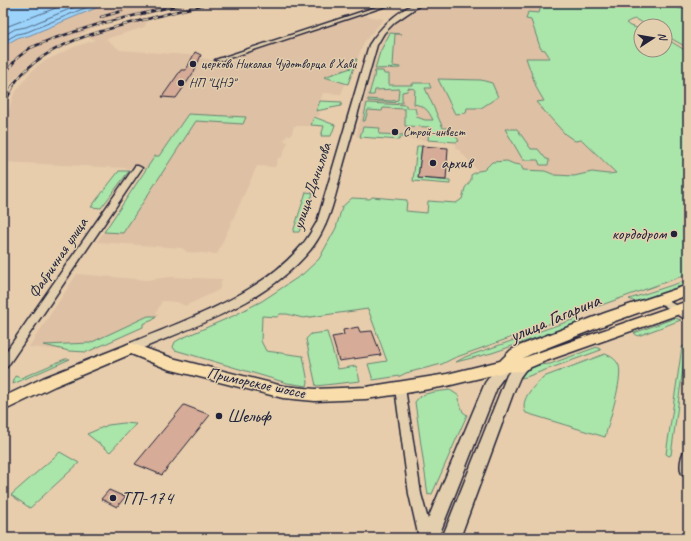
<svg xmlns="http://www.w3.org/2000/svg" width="691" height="541" font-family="Caveat,sans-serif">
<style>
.built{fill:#dec0a4}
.green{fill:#aae5aa;stroke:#668472}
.water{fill:#9bd3fa;stroke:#6b8cae}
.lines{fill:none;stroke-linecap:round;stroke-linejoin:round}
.shore{stroke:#526987;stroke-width:1}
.building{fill:#d6ab97;stroke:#22223b}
.street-casing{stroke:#22223b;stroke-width:3}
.secondary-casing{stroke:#22223b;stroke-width:3}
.primary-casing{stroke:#22223b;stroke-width:3}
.street{fill:#e3cfad;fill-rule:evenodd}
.secondary{fill:#e3cfad;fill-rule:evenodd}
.primary{fill:#f9deab;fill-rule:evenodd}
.rail-far1-casing{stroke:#22223b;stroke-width:2.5}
.rail-casing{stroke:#22223b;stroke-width:3.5}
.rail-far1{stroke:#e3cfad;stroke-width:1.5;stroke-dasharray:5;stroke-linecap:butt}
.rail{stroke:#e3cfad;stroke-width:2.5;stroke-dasharray:7;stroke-linecap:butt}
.poi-dot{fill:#22223b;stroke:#e3cfad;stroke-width:1.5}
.labels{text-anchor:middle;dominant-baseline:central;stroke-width:3;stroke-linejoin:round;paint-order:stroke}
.far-poi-label{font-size:13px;fill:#22223b;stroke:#e3cfad;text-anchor:start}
.poi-label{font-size:16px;fill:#22223b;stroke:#e3cfad;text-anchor:start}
.street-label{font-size:16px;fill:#22223b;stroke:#e3cfad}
.near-street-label{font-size:19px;fill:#22223b;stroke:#e3cfad}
.near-poi-label{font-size:19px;fill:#22223b;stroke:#e3cfad;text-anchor:start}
</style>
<rect width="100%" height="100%" fill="#e7cdac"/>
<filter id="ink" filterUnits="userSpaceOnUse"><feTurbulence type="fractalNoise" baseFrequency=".025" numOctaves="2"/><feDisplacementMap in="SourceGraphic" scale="8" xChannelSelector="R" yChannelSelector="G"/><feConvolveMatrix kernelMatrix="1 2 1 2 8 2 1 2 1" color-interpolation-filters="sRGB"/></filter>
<g filter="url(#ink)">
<!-- built -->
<g class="built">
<path d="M108,3H180L98,23L99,25L73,38L28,65L9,84L3,95V46L19,37L28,36Z"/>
<path d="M427,3H542L539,13L526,19L531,20L550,59L526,58L537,89L544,102H537L582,140L617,173L608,174L592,172L575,176L555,175L545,171L523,170L521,165L514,164L507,161L484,170L478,171L459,150L456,149V142L356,136L374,65L382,42L390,29L400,20L412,11Z"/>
<path d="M359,15L384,19L364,42L354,68L328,78L345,84L341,94L323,93L316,111L320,113L319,116L314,117L310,126H294L291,135H287L284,141L288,142L281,158H278L275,167L257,166L217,254L187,252L182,248L97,242L146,169L3,162V126L14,94L29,74L41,63L74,47L95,40L88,37L145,21L147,22L144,27L106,39L120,50L200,56L199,58L230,62L235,61L232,57Z"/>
<path d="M77,274L146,280L170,277L222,279L219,290L185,306L177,302L162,301L156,313L159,314L153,320L143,324V327L87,352L29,347Z"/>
</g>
<!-- green -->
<g class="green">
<path d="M542,3H649L688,8V48L665,35V26C660,26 653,27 649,26C638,22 638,15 626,23L630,26L641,29V50H665V38L688,52V274L454,358L442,364L406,373L400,376L373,380L368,364L387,361L368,309L303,318L287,314H280L277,317L262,316L261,341L266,351L303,356L308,382L307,386L287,383L175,350L173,347L175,342L180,339L233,316L262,301L303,274L319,259L336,228L342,207L352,198L370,199L372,197L407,200L406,211L427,213L428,201L456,203L462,199L465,188L471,180V175L478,171L484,170L492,162L507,161L514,164L521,165L523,170L545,171L555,175L574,176L592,172L608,174L616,173L582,140L575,141L565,134L536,102L544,101L537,89L526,58H550L545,50L541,49L540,47L531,20L526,19L528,12L539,13Z"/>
<path d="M390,33L402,34H395L393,66L400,67V68L375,69L380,52Z"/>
<path d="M357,59L348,84L324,77L351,68L346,65L354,62L352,61Z"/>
<path d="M375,71H383L384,74H389V85H413V83H429L431,88H425L443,128H451L459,141L456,142L428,140L429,127L405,126V109L383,108L382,111L368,110L365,121H363L367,103L406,105V108H415L417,117L425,120H433C428,110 425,106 414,104L415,89L408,88L407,91L402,92V103L368,101V99L391,101L398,100L399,89L375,90L374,95H369C371,86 374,80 375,71Z"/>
<path d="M438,79L481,80L492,83L498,97L481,108H467L466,113L455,114Z"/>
<path d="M320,101L342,102L341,106L316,111Z"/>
<path d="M188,114L246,117L243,124L196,121L123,233L104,232L155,156H159Z"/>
<path d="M314,117L335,125L331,136H321L324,126L311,125Z"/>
<path d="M363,127L380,128L379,134L404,135V137H400L399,140L360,137Z"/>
<path d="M505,129H517L531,149H538L546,159H548L549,161L548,165H540L538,160H523Z"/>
<path d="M417,146H422L418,178L450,181V184L413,181Z"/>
<path d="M119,171H129L101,208L91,207Z"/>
<path d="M306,192L313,193L299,232H293Z"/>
<path d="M688,280V284L635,302L629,299Z"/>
<path d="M148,316H157L153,320L143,324V327L87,352L69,351L44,345L90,343Z"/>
<path d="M578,318L582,322L492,353L456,362L465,357Z"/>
<path d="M675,318L681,320L638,336L634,333Z"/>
<path d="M327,332L338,369L356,366L360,381L316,386L306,339L311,334Z"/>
<path d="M684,346L686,347L671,455L669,456L666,454L682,347Z"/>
<path d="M597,347L601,350L526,377L521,378L524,370L538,365L550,364Z"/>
<path d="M605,354C611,356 617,360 619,366C623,379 609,422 605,437L526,413C518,400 536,383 546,376Z"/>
<path d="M65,359H70L13,384L15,376L21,378Z"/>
<path d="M450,390L459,396L458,399L463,412L467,415L432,494L428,495L415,402C422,391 438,392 450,390Z"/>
<path d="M124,423L136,424L110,452L87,434L108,425Z"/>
<path d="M60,452L79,463L30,508L11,495Z"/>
</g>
<!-- water -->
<path class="water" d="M3,3H108L28,36L19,37L3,46Z"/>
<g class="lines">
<!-- shore -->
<g class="shore">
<path d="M3,28L69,3"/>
<path d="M3,36L15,29L26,27L84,3"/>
<path d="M3,42L17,34L27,32L97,3"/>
</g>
</g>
<!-- building -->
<g class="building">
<path d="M195,52L201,55L195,70L181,91L176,98L162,97L181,70H186Z"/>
<path d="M422,146L448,148L446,180L418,178Z"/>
<path d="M358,327L360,332L372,331L381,355L339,361L332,337L344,335L343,330Z"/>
<path d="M184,405L210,415L162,475L135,464Z"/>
<path d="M109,490L125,497L117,507L101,499Z"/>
</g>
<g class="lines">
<!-- street casing -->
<g class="street-casing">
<g id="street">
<path d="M388,3H395L220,61L215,60Z"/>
<path d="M135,166H138L142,168L7,367L3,368V356Z"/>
<path d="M660,296L688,313V321L657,301L655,299Z"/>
<path d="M400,384L404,385L405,388L421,494L433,538H419L409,494L395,388L396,385Z"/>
<path d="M688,449V474H682C679,467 681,457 684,451Z"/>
</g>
</g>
<!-- secondary casing -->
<g class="secondary-casing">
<g id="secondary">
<path d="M415,3H423L395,22L384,33L377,45C366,84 355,123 344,162C336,191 331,224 311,249C268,302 197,325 136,351L131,353L126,351L124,348L126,345C187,319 258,297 302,245C308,238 312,230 317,222L369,45C381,26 396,13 415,3Z"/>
<path d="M662,3L688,4V8L665,5Z"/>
<path d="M522,360L527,361L529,365L520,377L514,391L460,538H442L507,375L517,361Z"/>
<path d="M505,361L510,362L512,366L498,385L438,538H420L485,383L500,362Z"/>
</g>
</g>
<!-- primary casing -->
<g class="primary-casing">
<path id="primary" d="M688,285V295L615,321L531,354L523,358L688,301V311L543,362L522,371L505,372L447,386L400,394L366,399L315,401L283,398L168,369L131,354L55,386L3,411V397L43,378L131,343L172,358L283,386L315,389L366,387L447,374L500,361L511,350L519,346L605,313Z"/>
</g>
<!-- street -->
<use href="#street" class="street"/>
<!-- secondary -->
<use href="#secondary" class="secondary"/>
<!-- primary -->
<use href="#primary" class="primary"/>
<!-- rail-far1 casing -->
<g class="rail-far1-casing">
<g id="rail-far1">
<path d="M101,17L122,11"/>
<path d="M3,76L17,58L30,48L52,39L99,24L187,3"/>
<path d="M12,87C40,42 108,29 155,17C174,12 193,7 212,3"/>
</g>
</g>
<!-- rail casing -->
<g class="rail-casing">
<path id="rail" d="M3,105L13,86"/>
</g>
<!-- rail-far1 -->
<use href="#rail-far1" class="rail-far1"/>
<!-- rail -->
<use href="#rail" class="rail"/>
</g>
</g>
<!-- markers -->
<g class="poi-dot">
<circle cx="193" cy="64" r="4"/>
<circle cx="181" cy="83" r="4"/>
<circle cx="395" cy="132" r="4"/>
<circle cx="433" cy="163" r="4"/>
<circle cx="674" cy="234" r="4"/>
<circle cx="219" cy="416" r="4"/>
<circle cx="113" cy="498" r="4"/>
</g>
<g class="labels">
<!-- far-poi labels -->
<g class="far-poi-label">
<text x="201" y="64">церковь Николая Чудотворца в Хави</text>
<text x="189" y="83">НП "ЦНЭ"</text>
<text x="403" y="132">Строй-инвест</text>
</g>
<!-- poi labels -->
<g class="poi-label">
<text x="441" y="163">архив</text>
<text x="666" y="234" text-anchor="end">кордодром</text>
</g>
<!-- street labels -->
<g class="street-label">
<text transform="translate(312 186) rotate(-71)">улица Данилова</text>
<text transform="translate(58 258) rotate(-56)">Фабричная улица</text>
<text transform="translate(256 383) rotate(12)">Приморское шоссе</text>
</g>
<!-- near-street labels -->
<g class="near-street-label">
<text transform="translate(555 318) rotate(-23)">улица Гагарина</text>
</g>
<!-- near-poi labels -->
<g class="near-poi-label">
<text x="227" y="416">Шельф</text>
<text x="121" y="498">ТП-174</text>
</g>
</g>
<!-- margin -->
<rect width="691" height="541" fill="none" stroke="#e3cfad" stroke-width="16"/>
<rect x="8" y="8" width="675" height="525" fill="none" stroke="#22223b" stroke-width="1.5" filter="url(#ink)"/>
<!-- north arrow -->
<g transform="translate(653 38) rotate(78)"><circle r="19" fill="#e3cfad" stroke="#968a7f"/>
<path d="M0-3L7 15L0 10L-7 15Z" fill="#22223b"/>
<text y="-6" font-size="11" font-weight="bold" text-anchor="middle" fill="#22223b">N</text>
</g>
</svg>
